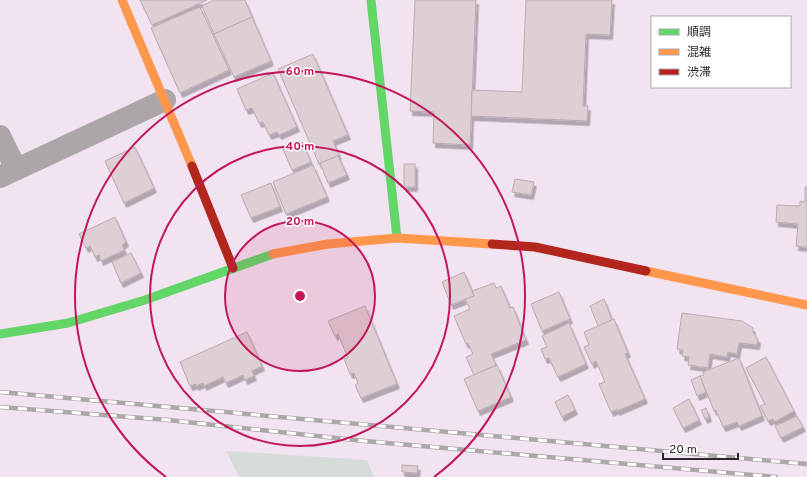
<svg xmlns="http://www.w3.org/2000/svg" width="807" height="477" font-family="Overpass,'Noto Sans JP',sans-serif">
<style>
.green{fill:#d5dbd8}
.building{fill:#decfd4;stroke:#b9acb1;filter:url(#shadow)}
.lines{fill:none;stroke-linecap:round;stroke-linejoin:round}
.street{stroke:#ada6a9;stroke-width:22}
.fast{stroke:#63d668;stroke-width:9}
.slow{stroke:#ff974d;stroke-width:9}
.jam{stroke:#b3261e;stroke-width:9}
.rail-casing{stroke:#ada6aa;stroke-width:4.5}
.rail{stroke:#fff;stroke-width:3;stroke-dasharray:9;stroke-linecap:butt}
.ring{fill:none;stroke:#c2185b;stroke-width:2}
.centre{fill:#c2185b;stroke:#fff;stroke-width:2}
.ring-label{font-size:12px;text-anchor:middle;font-weight:bold;fill:#c2185b;stroke:#fff;stroke-width:3;stroke-linejoin:round;paint-order:stroke}
</style>
<defs>
<filter id="shadow"><feDropShadow dx="2.5" dy="4.5" stdDeviation="0" flood-color="#0004"/></filter>
</defs>
<rect width="100%" height="100%" fill="#f2e3f0"/>
<!-- green -->
<path class="green" d="M226,451L367,460L374,477H239Z"/>
<!-- building -->
<g class="building">
<path d="M140,0H207L152,25Z"/>
<path d="M214,0H245L252,17L214,34L202,6Z"/>
<path d="M415,0H476L470,145L433,143L434,112L410,111Z"/>
<path d="M526,0H612L610,35L586,34L583,106H588L587,121L471,116L472,90L522,92Z"/>
<path d="M200,7L229,70L180,93L151,28Z"/>
<path d="M252,17L271,61L234,77L214,34Z"/>
<path d="M313,54L348,135L333,141L339,155L319,164L278,69Z"/>
<path d="M273,73L297,127L279,135L277,132L269,135L263,122L259,123L252,108L246,110L237,89Z"/>
<path d="M302,142L311,162L292,170L283,149Z"/>
<path d="M135,147L154,188L124,203L105,161Z"/>
<path d="M338,156L347,175L328,183L320,163Z"/>
<rect x="404" y="164" width="11" height="23"/>
<path d="M313,165L327,197L286,214L273,182Z"/>
<path d="M515,179L534,182L531,195L512,192Z"/>
<path d="M271,183L280,207L251,218L241,195Z"/>
<path d="M805,187H807V247L796,246L798,224L776,222L777,205L800,206V201L805,202Z"/>
<path d="M115,217L126,242L122,245L124,250L101,261L99,255L95,257L90,246L86,248L79,234Z"/>
<path d="M131,253L141,273L121,283L112,262Z"/>
<path d="M464,272L474,296L451,305L442,282Z"/>
<path d="M494,283L496,288L501,286L510,308L513,307L526,340L491,354L496,365L474,375L466,357L473,354L468,343L466,344L454,316L470,309L465,299L474,296L472,291Z"/>
<path d="M559,292L570,319L542,331L531,304Z"/>
<path d="M604,299L612,320L598,326L590,306Z"/>
<path d="M365,306L397,384L361,398L355,385L358,383L354,373L350,374L344,359L348,358L338,334L335,336L328,321Z"/>
<path d="M682,313L742,321L753,328V332L758,340L757,345L739,343L737,354L728,352L727,357L710,354L708,368L688,365L689,357L682,356L683,350L677,349Z"/>
<path d="M614,319L628,353L625,354L645,399L617,411V409L611,412L599,384L605,382L596,361L592,364L584,347L589,345L584,332Z"/>
<path d="M569,323L586,364L558,377L549,358L545,359L541,349L547,347L542,336Z"/>
<path d="M247,332L262,366L252,371L254,376L245,380L243,375L226,383L223,377L204,386L203,383L196,386V384L190,386L180,362Z"/>
<path d="M766,357L794,411L774,422L773,419L768,421L760,406L765,404L746,368Z"/>
<path d="M739,358L762,416L739,426L737,422L723,427L716,410L714,411L700,376L704,375L703,372Z"/>
<path d="M497,365L511,397L478,411L464,379Z"/>
<path d="M700,376L706,392L697,396L691,380Z"/>
<path d="M568,395L575,410L562,417L555,402Z"/>
<path d="M689,399L699,420L683,428L673,408Z"/>
<path d="M706,408L709,417L705,419L701,410Z"/>
<path d="M797,416L803,427L781,438L775,426Z"/>
<path d="M402,465L418,466L417,473L402,472Z"/>
</g>
<g class="lines">
<!-- street -->
<g class="street">
<path d="M0,136L16,169"/>
<path d="M0,177L165,100"/>
</g>
<!-- fast -->
<g class="fast">
<path d="M371,0L397,238"/>
<path d="M0,334L68,323L145,300L273,254"/>
</g>
<!-- slow -->
<g class="slow">
<path d="M122,0L192,166"/>
<path d="M273,254L328,244L397,238L492,244"/>
<path d="M646,271L807,305"/>
</g>
<!-- jam -->
<g class="jam">
<path d="M192,166L233,268"/>
<path d="M492,244L535,247L646,271"/>
</g>
<!-- rail casing -->
<g class="rail-casing">
<g id="rail">
<path d="M0,392L807,464"/>
<path d="M0,407L168,420L364,441L776,477"/>
</g>
</g>
<!-- rail -->
<use href="#rail" class="rail"/>
</g>
<!-- distance rings -->
<circle cx="300" cy="296" r="75" fill="#c2185b" fill-opacity=".12"/>
<g class="ring">
<circle cx="300" cy="296" r="75"/>
<circle cx="300" cy="296" r="150"/>
<path d="M166 477A225 225 0 1 1 434 477"/>
</g>
<circle cx="300" cy="296" r="6" class="centre"/>
<g class="ring-label">
<text x="300" y="75">60 m</text>
<text x="300" y="150">40 m</text>
<text x="300" y="225">20 m</text>
</g>
<!-- legend -->
<rect x="651" y="16" width="140" height="72" fill="#ffffff" stroke="#aca8ab"/>
<rect x="659" y="29" width="20" height="6" fill="#63d668" stroke="#aca8ab"/>
<text x="687" y="36" font-size="12" fill="#2f252e">順調</text>
<rect x="659" y="49" width="20" height="6" fill="#ff974d" stroke="#aca8ab"/>
<text x="687" y="56" font-size="12" fill="#2f252e">混雑</text>
<rect x="659" y="69" width="20" height="6" fill="#b3261e" stroke="#aca8ab"/>
<text x="687" y="76" font-size="12" fill="#2f252e">渋滞</text>
<!-- scale -->
<path d="M663 453v6h75v-6" fill="none" stroke="#2f252e" stroke-width="2"/>
<text x="669" y="453" font-size="12" fill="#2f252e" stroke="#ffffff" stroke-width="3" paint-order="stroke">20 m</text>
</svg>
